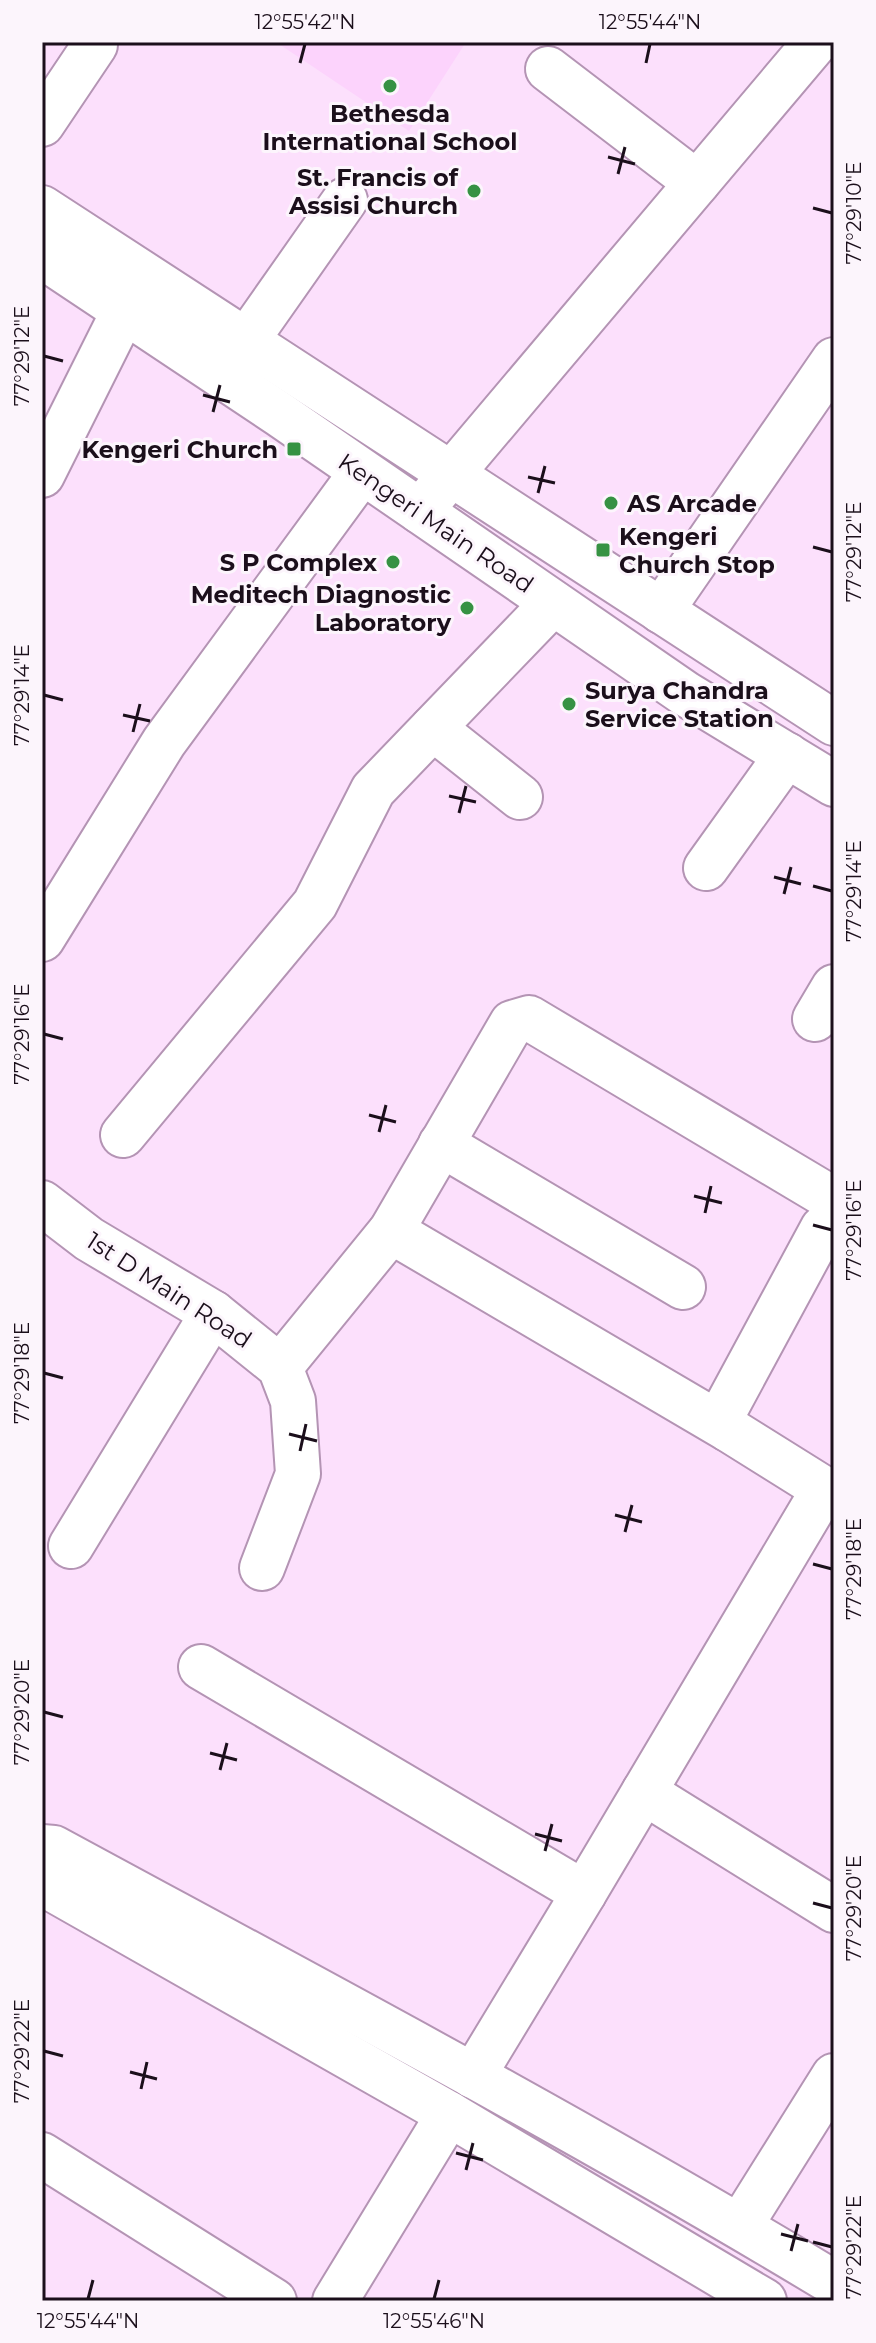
<svg xmlns="http://www.w3.org/2000/svg" width="876" height="2343" font-family="Montserrat,sans-serif">
<style>
.built{fill:#fcd3fc}
.lines{fill:none;stroke-linecap:round;stroke-linejoin:round}
.minor-casing{stroke:#b494b4;stroke-width:48}
.major-casing{stroke:#b494b4;stroke-width:48}
.minor{stroke:#fff;stroke-width:44}
.major{stroke:#fff;stroke-width:44}
.ticks{fill:none;stroke:#1b0f1b;stroke-width:3}
.poi-dot{fill:#369243;stroke:#fcf5fc;stroke-width:3}
.labels{text-anchor:middle;dominant-baseline:central;stroke-width:6;stroke-linejoin:round;paint-order:stroke}
.poi-label{font-size:24px;font-weight:bold;fill:#1b0f1b;stroke:#fcf5fc;text-anchor:end}
.street-label{font-size:24px;fill:#1b0f1b;stroke:#fcf5fc}
.neatline{fill:none;stroke:#1b0f1b;stroke-width:3}
.ticks-label{font-size:20px;text-anchor:middle;fill:#1b0f1b}
</style>
<rect width="100%" height="100%" fill="#fce0fc"/>
<!-- built -->
<path class="built" d="M276,42H466L409,131Z"/>
<g class="lines">
<!-- minor casing -->
<g class="minor-casing">
<g id="minor">
<path d="M548,69L697,183"/>
<path d="M42,124L95,45"/>
<path d="M246,341L345,200"/>
<path d="M42,475L124,311"/>
<path d="M420,511L816,42"/>
<path d="M661,611L834,360"/>
<path d="M433,728L520,797"/>
<path d="M706,868L787,755"/>
<path d="M42,939L164,742L362,472"/>
<path d="M815,1019L834,987"/>
<path d="M123,1135L315,904L373,790L553,603"/>
<path d="M441,1144L683,1287"/>
<path d="M42,1203L89,1239L213,1313L280,1367L293,1401L298,1474L262,1568"/>
<path d="M823,1228L721,1417L728,1429L824,1489"/>
<path d="M391,1231L728,1429"/>
<path d="M280,1367L391,1231L512,1023L529,1018L826,1195"/>
<path d="M71,1546L213,1313"/>
<path d="M201,1667L584,1893L473,2076"/>
<path d="M644,1792L834,1910"/>
<path d="M42,1847L54,1848C316,1990 579,2129 834,2283"/>
<path d="M42,1883L449,2114L764,2301"/>
<path d="M584,1893L824,1489L834,1495"/>
<path d="M42,2155L274,2301"/>
<path d="M740,2226L834,2076"/>
<path d="M335,2301L449,2114"/>
</g>
</g>
<!-- major casing -->
<g class="major-casing">
<g id="major">
<path d="M42,208L834,723"/>
<path d="M42,256L279,414L686,694L834,784"/>
</g>
</g>
<!-- minor -->
<use href="#minor" class="minor"/>
<!-- major -->
<use href="#major" class="major"/>
</g>
<!-- ticks -->
<path class="ticks" d="M300,63L305,44M646,63L650,44M608,157L635,164M618,174L625,147M813,208L832,213M44,356L63,361M203,395L230,402M213,412L220,385M528,477L555,483M538,493L545,466M813,547L832,552M44,695L63,700M123,715L150,721M133,732L140,704M449,796L476,802M459,813L466,786M774,877L801,884M813,886L832,891M784,894L791,867M44,1034L63,1039M369,1115L396,1122M379,1132L386,1105M694,1196L722,1203M705,1213L711,1186M813,1225L832,1230M44,1373L63,1378M289,1434L317,1441M300,1451L306,1424M615,1515L642,1522M625,1532L632,1505M813,1564L832,1569M44,1712L63,1717M210,1753L237,1760M220,1770L227,1743M535,1834L562,1841M545,1851L552,1824M813,1903L832,1908M44,2051L63,2056M130,2072L157,2079M141,2089L147,2062M456,2153L483,2160M466,2170L473,2143M781,2234L808,2241M813,2242L832,2247M791,2251L798,2224M88,2299L93,2280M434,2299L439,2280"/>
<!-- markers -->
<g class="poi-dot">
<circle cx="390" cy="86" r="8"/>
<circle cx="474" cy="191" r="8"/>
<rect x="286" y="441" width="16" height="16" rx="4"/>
<circle cx="611" cy="503" r="8"/>
<rect x="595" y="542" width="16" height="16" rx="4"/>
<circle cx="393" cy="562" r="8"/>
<circle cx="467" cy="608" r="8"/>
<circle cx="569" cy="704" r="8"/>
</g>
<g class="labels">
<!-- poi labels -->
<g class="poi-label">
<text x="390" y="113" text-anchor="middle">Bethesda<tspan x="390" dy="28">International School</tspan></text>
<text x="458" y="177">St. Francis of<tspan x="458" dy="28">Assisi Church</tspan></text>
<text x="278" y="449">Kengeri Church</text>
<text x="627" y="503" text-anchor="start">AS Arcade</text>
<text x="619" y="536" text-anchor="start">Kengeri<tspan x="619" dy="28">Church Stop</tspan></text>
<text x="377" y="562">S P Complex</text>
<text x="451" y="594">Meditech Diagnostic<tspan x="451" dy="28">Laboratory</tspan></text>
<text x="585" y="690" text-anchor="start">Surya Chandra<tspan x="585" dy="28">Service Station</tspan></text>
</g>
<!-- street labels -->
<g class="street-label">
<text transform="translate(436 523) rotate(34)">Kengeri Main Road</text>
<text transform="translate(169 1290) rotate(33)">1st D Main Road</text>
</g>
</g>
<!-- border -->
<rect width="876" height="2343" fill="none" stroke="#fcf5fc" stroke-width="88"/>
<rect x="44" y="44" width="788" height="2255" class="neatline"/>
<g class="ticks-label">
<text x="305" y="29">12°55'42"N</text>
<text x="650" y="29">12°55'44"N</text>
<text transform="translate(854 213) rotate(-90)" y="7">77°29'10"E</text>
<text transform="translate(22 356) rotate(-90)" y="7">77°29'12"E</text>
<text transform="translate(854 552) rotate(-90)" y="7">77°29'12"E</text>
<text transform="translate(22 695) rotate(-90)" y="7">77°29'14"E</text>
<text transform="translate(854 891) rotate(-90)" y="7">77°29'14"E</text>
<text transform="translate(22 1034) rotate(-90)" y="7">77°29'16"E</text>
<text transform="translate(854 1230) rotate(-90)" y="7">77°29'16"E</text>
<text transform="translate(22 1373) rotate(-90)" y="7">77°29'18"E</text>
<text transform="translate(854 1569) rotate(-90)" y="7">77°29'18"E</text>
<text transform="translate(22 1712) rotate(-90)" y="7">77°29'20"E</text>
<text transform="translate(854 1908) rotate(-90)" y="7">77°29'20"E</text>
<text transform="translate(22 2051) rotate(-90)" y="7">77°29'22"E</text>
<text transform="translate(854 2247) rotate(-90)" y="7">77°29'22"E</text>
<text x="88" y="2328">12°55'44"N</text>
<text x="434" y="2328">12°55'46"N</text>
</g>
</svg>
